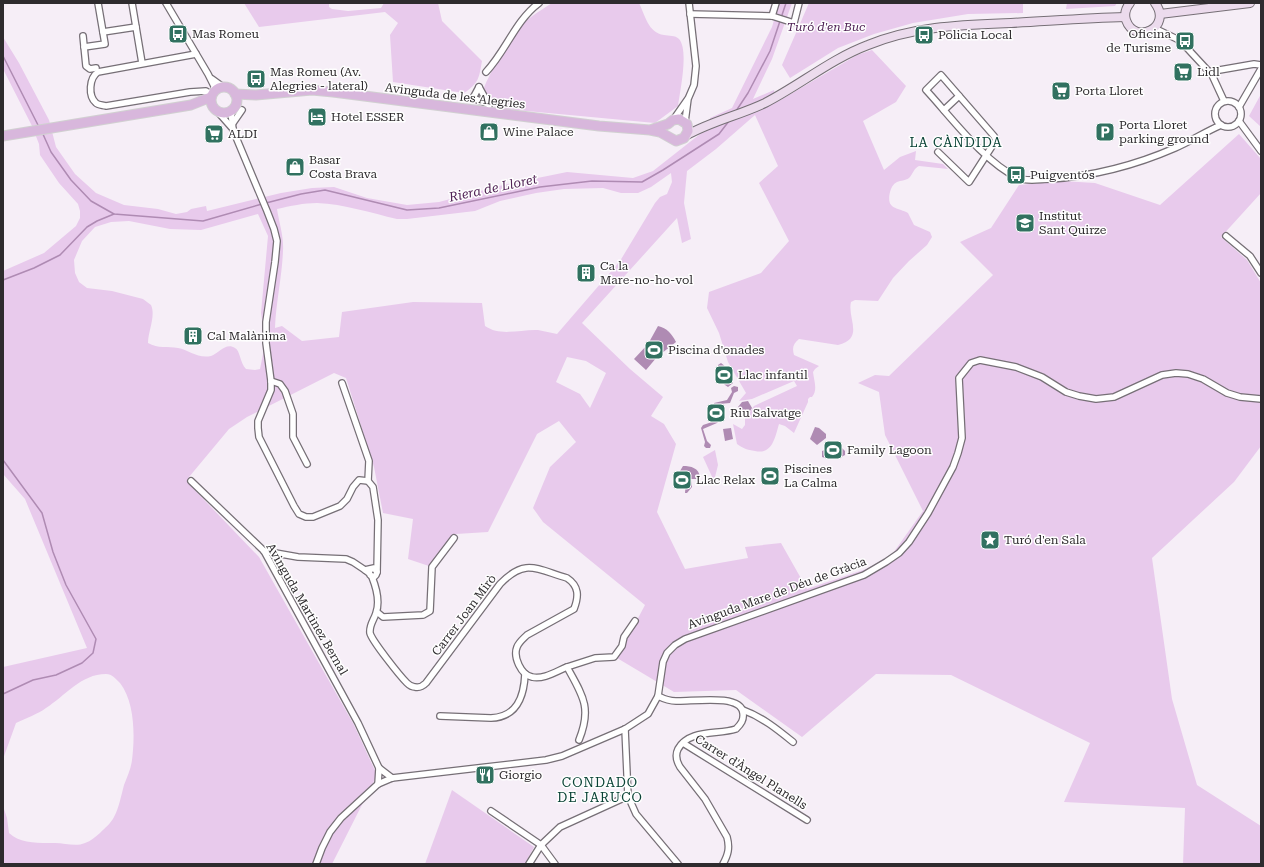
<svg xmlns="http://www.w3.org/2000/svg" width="1264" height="867" font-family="'Roboto Serif',serif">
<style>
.green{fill:#e8caec;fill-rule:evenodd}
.water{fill:#af8bb3}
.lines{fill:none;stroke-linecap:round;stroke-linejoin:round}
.stream{stroke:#af8bb3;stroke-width:1.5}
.street-casing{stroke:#766f76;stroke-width:8}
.secondary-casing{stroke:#766f76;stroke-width:10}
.primary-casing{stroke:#d1d0d1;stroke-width:11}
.street{stroke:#fff;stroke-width:5.5}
.secondary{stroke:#ecdbed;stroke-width:8}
.primary{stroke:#d8b7dc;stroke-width:9}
.labels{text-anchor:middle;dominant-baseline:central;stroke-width:3;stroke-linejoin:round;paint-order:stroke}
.park-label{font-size:12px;font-style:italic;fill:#4f2255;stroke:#fefefe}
.poi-label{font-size:12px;fill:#2e2b2e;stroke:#fefefe;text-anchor:start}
.street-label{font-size:12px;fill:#2e2b2e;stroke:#fefefe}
.neighbourhood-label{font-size:13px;letter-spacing:1px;fill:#094235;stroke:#fefefe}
.water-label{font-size:13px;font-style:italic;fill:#512356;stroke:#fefefe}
</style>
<rect width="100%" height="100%" fill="#f6eef7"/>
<!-- green -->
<g class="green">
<path d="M244,3H329V7L332,9L348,11L381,8L384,3H438L442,21L482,61C479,78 479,83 464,93L393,82L390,35L398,23L385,12L259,27Z"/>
<path d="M552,3H639C645,15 648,33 664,35C669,36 675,35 679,39C689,50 680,91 678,106L655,123L495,108C490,102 485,97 484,89C484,83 510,39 515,32C524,20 540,11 552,3Z"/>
<path d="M779,3H792L772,59L753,99L774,90L777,102L857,55L872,50L906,86L896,102L863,121L884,170L900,157L916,151L915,160L943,164L948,169L919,166C914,168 913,174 909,178C905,181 901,180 897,182C893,184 891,188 890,192C886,210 897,207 908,213L914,225L930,232L932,237L927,245L909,261L893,278L878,301L855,300L851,302C847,319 865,338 838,345L799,339C793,344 792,348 794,355L819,366L815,369L813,372C814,381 818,390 812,397H810L808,399V402L794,433L785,426L779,424C775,438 772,455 755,451C747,450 743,448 737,444L733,424L742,429L745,425V418L749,417L750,412L754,406L797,386L794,381L752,399L739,401L746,393L728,362L719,333L707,308L709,292L761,273L789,241L759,183L778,166L755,115L716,149L687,171L684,203L691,239L682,243L677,218L582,323L630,369L663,397L651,416L664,424L676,444L657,512L685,569L748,558L745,547L781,543L807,589L866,569L891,556L923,511L885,435L879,392L858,383L875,375L889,376L993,275L960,242L991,228L1019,185L1062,181L1095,183L1160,205L1239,134L1261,159V193L1221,237L1247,260L1261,283V446L1234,482L1152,558L1172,699L1197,785L1261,826V864H1183L1185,808L1064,802L1090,743L951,675L876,674L802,737L736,690L674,692L617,658L645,605L543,522L533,508L550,467L576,442L559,421L537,434L488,532L456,534L429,566L408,559L413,519L383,513L374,467L346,378L334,373L247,417L229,429L189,477L187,482L259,557L354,725L377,775L332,864H3V806L7,818L9,833C20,844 40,843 55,843C65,843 76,847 85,843C91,841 95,837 100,833C105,828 111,823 114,817C119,808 121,796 124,785C127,777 131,769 132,760C135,737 135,702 120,683C116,679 112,674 106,674C81,674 65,696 46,708C38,714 26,718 16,723L3,759V667L87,648L25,499L3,474V271L44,253L76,226L80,218V211L78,204L59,183L40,155L39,144L32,126L3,69V37L19,63L49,120L56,147L75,174L96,193L124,205L158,209L176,214L187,212L191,209L206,206L207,211L281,193L312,188L334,187L367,198L407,205L439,202L503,185L567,172L633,178L653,171L709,127L710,118L732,108L772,27ZM671,173L672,182L667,194L660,197L655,203L620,261L557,334C551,333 544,331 538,330C521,329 501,337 485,326L482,303L413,302L342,312L339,337L302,341L282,326L275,328C276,302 282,277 283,251C284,237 279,222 277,209C290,206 304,203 317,203C344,204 371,213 397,219H407L475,211L500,201L536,193L564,189L603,188L621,193H638L651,187ZM258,214L268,236L261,313L264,333V349L260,369L255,370L246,369C240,363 240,350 235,348C226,342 219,353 211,356C198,359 189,350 178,348C168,346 158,349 148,343C148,331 156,316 151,305L143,299L112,291L87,288L79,282L75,273L74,260L82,241L95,227L111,222L129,221L170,229L201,230ZM567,357L586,361L606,373L590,408L580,394L556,382Z"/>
<path d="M809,3H1023V13L968,14L913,23L874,34L838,48L790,78L782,65Z"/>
<path d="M1067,3H1117L1115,6L1066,9Z"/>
<path d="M1261,94V127L1249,116Z"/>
<path d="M715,450L718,465L714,481L703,457Z"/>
<path d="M452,790L534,847L525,864H425Z"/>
</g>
<!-- water -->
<g class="water">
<path d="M658,326C667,328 672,334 676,342L657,357L646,370L634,359L648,344Z"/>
<path d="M721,363C727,367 733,376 733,383L728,387C719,382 718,374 718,365Z"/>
<path d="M734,386L738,387V391L734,393L730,403L719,404L716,407L718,422L717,423L703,429L707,441L711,445L710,448H706L704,446L705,442L701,428L703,425L712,422V419L715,417L714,403L727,400L732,392L731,388Z"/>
<path d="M748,401L752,408L750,411L741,413L738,407L742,402Z"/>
<path d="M815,427L819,428L826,434V438L817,445L810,439Z"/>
<path d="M731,428L733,439L725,441L723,429Z"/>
<path d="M835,442L840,443L841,447L845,451V455L841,457L838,455L828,459L822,457V451L829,448Z"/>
<path d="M683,466C691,466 699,468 700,477L698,479H691L692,487L687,493H685L686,480L678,487L676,486L675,485L679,481L677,478V476H684V474L680,471Z"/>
</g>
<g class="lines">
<!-- stream -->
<g class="stream">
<path d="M3,56L39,127"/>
<path d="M736,111L748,93L770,51L786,3"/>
<path d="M42,132L51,152L71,180L91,201L114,214L203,221L262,204"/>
<path d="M266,203L301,194L325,190L407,210L439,208L540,187L592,181L642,182L663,170L719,134L729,121"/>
<path d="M3,280L34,268L60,255L87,227L97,221L114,214"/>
<path d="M3,460L42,513L53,552L66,585L96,639L93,653L82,663L56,675L33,680L3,694"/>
</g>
<!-- street casing -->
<g class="street-casing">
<g id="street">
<path d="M132,3L142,63"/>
<path d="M166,3L208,74L214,86V92"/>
<path d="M690,14L772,16L794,23L799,3"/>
<path d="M772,16L776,3"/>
<path d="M1154,28L1177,39L1187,48L1212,75L1224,101"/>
<path d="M103,32L136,27"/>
<path d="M83,36L86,66L90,69L96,68"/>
<path d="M84,47L105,44L98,3"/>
<path d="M196,54L98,72C89,78 88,96 96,103C98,105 103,105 106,106L190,92L206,91L212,95"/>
<path d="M486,72C506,51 515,21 539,3"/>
<path d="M1208,72L1254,64L1261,65"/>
<path d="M212,79L223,87"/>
<path d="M479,87L473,98L488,104"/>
<path d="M479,87L489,105"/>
<circle cx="1228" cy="114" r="13"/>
<path d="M1239,107L1261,69"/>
<path d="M944,110L959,96"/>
<path d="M231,111L233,130L267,211L274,229L277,241L275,262L266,322V343L271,381V390L258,421V428L259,437L294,506L299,514L306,517H313L340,506L347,499L353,487L359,480L368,481L373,487L378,520L377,572"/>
<path d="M218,112L233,129"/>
<path d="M673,120L687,100"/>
<path d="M1239,121L1261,151"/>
<path d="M685,122L688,99L694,85L696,66L689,3"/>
<path d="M233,123L242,110"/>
<path d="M938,152L969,182L996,140L994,136L941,75L926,90C951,117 984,162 1018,178C1027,182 1041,179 1051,179C1093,176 1136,165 1175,148C1191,141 1205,132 1221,125"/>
<path d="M1226,236L1250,256L1261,273"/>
<path d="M271,381L280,384L285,391L293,414V437L307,464"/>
<path d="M342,383L369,461L368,481"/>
<path d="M191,481L264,551L358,723L379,768"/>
<path d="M264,551L298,557L346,559L353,562L365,570"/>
<path d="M369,573L365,570L374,568L377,572L376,575L374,577L370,575L369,572L371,569"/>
<path d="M372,577C376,587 380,602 376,613C374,620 369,625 370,633C372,641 400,676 407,683C409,685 413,687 415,687C420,688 423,686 426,683L500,584C525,558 536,569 567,578C579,586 579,596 574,609L527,635C523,639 519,642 517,647C513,657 521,675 532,677C543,680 557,671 567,667C583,696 592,708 579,740"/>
<path d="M377,612L383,617L423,615L430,611L432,567L454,538"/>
<path d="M567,667L595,658L614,657L622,646L624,637L635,621"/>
<path d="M658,696C664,699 670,701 676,701C690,702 741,693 743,713C744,720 741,724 736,729C717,735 689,729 678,749C675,755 677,762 680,767L705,799L727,837C730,848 728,855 723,864"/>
<path d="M743,710C762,717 777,729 793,742"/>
<path d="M440,716L491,718C517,717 524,697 525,674"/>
<path d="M625,729L628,796L636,814L678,864"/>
<path d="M683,743L807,820"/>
<path d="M378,784L379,768L392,778"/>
<path d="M491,811L541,845L555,864"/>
<path d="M316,864L322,848L330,832L341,818L378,784L392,778L546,760L562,756L625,729L648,714L658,696L663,662L667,653L675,645L685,639L864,575L886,562L899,553L909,542L928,513L953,467L958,453L962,438L959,378L971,363L980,360L1016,367L1042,377L1066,392L1079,396L1096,399L1114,397L1162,375L1176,373L1188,374L1203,379L1227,393L1240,397L1261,399"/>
<path d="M529,864L541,845L560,827L628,796"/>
</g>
</g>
<!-- secondary casing -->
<g class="secondary-casing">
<g id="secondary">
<path d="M1130,3C1126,8 1124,14 1126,20C1135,46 1173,27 1155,3"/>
<path d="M1160,14L1250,3"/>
<path d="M687,135C712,121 740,115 765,103C800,85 831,59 868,45C915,26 961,25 1011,23C1049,21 1087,18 1125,17"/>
</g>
</g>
<!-- primary casing -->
<g class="primary-casing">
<g id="primary">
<circle cx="224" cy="100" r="13"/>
<path d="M235,94L256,95L312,90L333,92L599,126L650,130L660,132L676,141L684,138L688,131L687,124L679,119L673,120L668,124L650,130"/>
<path d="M3,136L191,105L211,97"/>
</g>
</g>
<!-- street -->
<use href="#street" class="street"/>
<!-- secondary -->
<use href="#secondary" class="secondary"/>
<!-- primary -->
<use href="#primary" class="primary"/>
</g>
<!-- icons -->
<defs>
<g id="bus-square" transform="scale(1)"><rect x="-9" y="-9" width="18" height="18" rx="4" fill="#317160" stroke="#fefefe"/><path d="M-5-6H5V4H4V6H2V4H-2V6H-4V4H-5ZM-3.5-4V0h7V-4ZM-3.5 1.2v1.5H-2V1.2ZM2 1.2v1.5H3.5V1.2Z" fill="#fff"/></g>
<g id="supermarket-square" transform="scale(1)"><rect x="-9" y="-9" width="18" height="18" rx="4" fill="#317160" stroke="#fefefe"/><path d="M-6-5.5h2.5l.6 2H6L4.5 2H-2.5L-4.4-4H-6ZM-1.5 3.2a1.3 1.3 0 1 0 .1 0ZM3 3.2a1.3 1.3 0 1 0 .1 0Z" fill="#fff"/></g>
<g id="hotel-square" transform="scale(1)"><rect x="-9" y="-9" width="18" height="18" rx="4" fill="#317160" stroke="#fefefe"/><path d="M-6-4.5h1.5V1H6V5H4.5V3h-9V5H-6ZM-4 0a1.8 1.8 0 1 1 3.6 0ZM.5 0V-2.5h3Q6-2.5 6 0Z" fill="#fff"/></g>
<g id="shop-square" transform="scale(1)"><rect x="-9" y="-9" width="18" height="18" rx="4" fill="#317160" stroke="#fefefe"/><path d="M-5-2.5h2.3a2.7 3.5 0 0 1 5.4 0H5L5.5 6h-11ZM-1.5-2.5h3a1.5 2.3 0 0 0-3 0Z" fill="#fff"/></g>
<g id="parking-square" transform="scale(1)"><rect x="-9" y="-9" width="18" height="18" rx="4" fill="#317160" stroke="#fefefe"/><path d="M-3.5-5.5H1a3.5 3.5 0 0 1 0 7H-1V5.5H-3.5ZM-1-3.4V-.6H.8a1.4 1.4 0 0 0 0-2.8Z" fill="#fff"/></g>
<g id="school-square" transform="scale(1)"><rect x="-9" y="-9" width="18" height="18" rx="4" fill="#317160" stroke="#fefefe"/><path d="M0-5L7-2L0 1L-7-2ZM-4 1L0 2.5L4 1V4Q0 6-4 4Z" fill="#fff"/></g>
<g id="building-square" transform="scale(1)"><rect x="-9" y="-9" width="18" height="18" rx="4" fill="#317160" stroke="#fefefe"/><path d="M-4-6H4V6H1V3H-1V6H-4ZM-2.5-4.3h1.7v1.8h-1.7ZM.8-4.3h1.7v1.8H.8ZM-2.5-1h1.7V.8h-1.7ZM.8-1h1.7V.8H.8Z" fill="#fff"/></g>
<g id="stadium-square" transform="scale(1)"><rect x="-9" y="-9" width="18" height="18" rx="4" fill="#317160" stroke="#fefefe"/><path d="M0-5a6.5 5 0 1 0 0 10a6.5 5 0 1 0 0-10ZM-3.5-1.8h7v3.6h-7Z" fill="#fff"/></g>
<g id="sight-square" transform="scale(1)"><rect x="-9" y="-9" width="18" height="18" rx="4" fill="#317160" stroke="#fefefe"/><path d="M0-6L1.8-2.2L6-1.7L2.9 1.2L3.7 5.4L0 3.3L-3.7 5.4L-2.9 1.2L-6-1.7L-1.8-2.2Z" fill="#fff"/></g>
<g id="restaurant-square" transform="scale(1)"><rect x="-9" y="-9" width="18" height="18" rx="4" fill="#317160" stroke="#fefefe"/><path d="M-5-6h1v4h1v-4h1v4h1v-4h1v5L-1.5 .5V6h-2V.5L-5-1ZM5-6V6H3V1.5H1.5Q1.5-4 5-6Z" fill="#fff"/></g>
</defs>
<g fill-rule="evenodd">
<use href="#bus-square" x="178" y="34"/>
<use href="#bus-square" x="924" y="35"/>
<use href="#bus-square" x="1185" y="41"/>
<use href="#supermarket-square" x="1183" y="72"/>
<use href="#bus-square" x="256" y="79"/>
<use href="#supermarket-square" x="1061" y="91"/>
<use href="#hotel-square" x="317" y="117"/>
<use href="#shop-square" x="489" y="132"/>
<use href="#parking-square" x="1105" y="132"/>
<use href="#supermarket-square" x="214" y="134"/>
<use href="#shop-square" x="295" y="167"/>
<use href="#bus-square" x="1016" y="175"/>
<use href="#school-square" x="1025" y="223"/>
<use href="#building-square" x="586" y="273"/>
<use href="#building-square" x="193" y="336"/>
<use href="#stadium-square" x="654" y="350"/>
<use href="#stadium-square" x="724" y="375"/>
<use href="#stadium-square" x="716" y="413"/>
<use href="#stadium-square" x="833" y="450"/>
<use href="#stadium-square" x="770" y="476"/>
<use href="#stadium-square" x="682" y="480"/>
<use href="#sight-square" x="990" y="540"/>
<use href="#restaurant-square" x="485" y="775"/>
</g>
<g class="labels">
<!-- park labels -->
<g class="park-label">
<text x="826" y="27">Turó d'en Buc</text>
</g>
<!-- poi labels -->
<g class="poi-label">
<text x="192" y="34">Mas Romeu</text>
<text x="1171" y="34" text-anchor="end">Oficina<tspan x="1171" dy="14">de Turisme</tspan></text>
<text x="938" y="35">Policia Local</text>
<text x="270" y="72">Mas Romeu (Av.<tspan x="270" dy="14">Alegries - lateral)</tspan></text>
<text x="1197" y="72">Lidl</text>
<text x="1075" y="91">Porta Lloret</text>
<text x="331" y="117">Hotel ESSER</text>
<text x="1119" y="125">Porta Lloret<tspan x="1119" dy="14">parking ground</tspan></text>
<text x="503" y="132">Wine Palace</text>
<text x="228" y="134">ALDI</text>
<text x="309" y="160">Basar<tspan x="309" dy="14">Costa Brava</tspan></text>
<text x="1030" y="175">Puigventós</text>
<text x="1039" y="216">Institut<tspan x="1039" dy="14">Sant Quirze</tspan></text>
<text x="600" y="266">Ca la<tspan x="600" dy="14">Mare-no-ho-vol</tspan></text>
<text x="207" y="336">Cal Malànima</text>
<text x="668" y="350">Piscina d'onades</text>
<text x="738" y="375">Llac infantil</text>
<text x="730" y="413">Riu Salvatge</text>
<text x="847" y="450">Family Lagoon</text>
<text x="784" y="469">Piscines<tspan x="784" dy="14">La Calma</tspan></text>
<text x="696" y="480">Llac Relax</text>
<text x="1004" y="540">Turó d'en Sala</text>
<text x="499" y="775">Giorgio</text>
</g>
<!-- street labels -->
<g class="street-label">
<text transform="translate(455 96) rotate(7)">Avinguda de les Alegries</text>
<text transform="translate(777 593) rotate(-20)">Avinguda Mare de Déu de Gràcia</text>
<text transform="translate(307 609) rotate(60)">Avinguda Martinez Bernal</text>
<text transform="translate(464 615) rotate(-53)">Carrer Joan Mirò</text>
<text transform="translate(751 772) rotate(32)">Carrer d'Àngel Planells</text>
</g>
<!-- neighbourhood labels -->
<g class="neighbourhood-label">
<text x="956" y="142">LA CÀNDIDA</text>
<text x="600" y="782">CONDADO<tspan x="600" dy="15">DE JARUCO</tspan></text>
</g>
<!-- water labels -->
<g class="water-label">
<text transform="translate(493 188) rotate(-12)">Riera de Lloret</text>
</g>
</g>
<!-- border -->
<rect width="1264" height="867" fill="none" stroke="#2e2b2e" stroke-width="8"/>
</svg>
